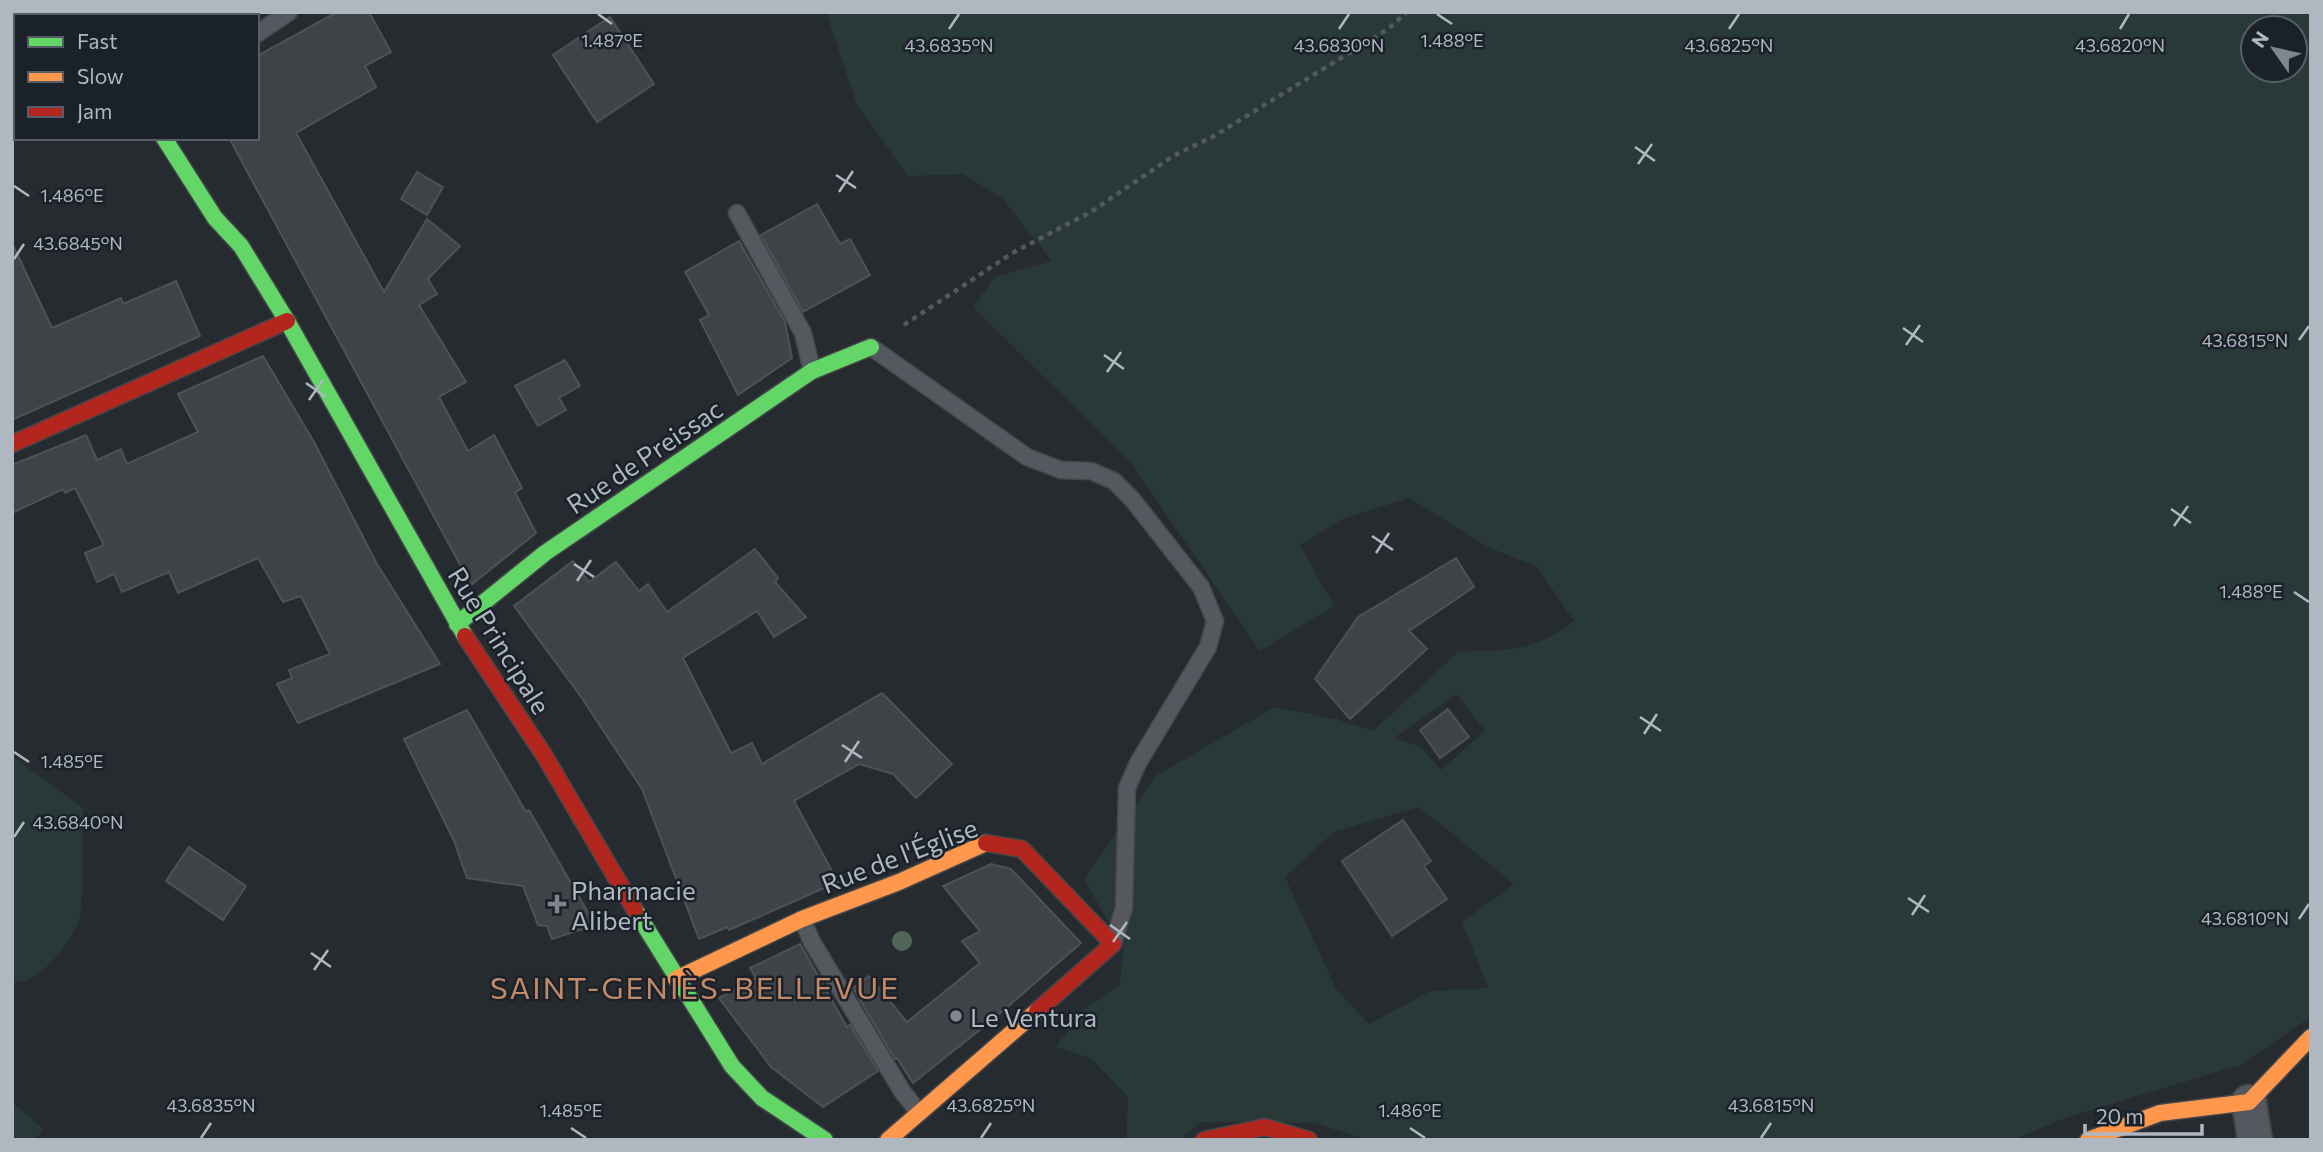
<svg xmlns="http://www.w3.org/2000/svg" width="2323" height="1152" font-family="Commissioner,sans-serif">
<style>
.green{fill:#293938;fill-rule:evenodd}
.building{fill:#3f4347;stroke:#4e5257;stroke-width:2}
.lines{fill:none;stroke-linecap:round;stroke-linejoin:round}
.lane-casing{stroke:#44474a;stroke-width:19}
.street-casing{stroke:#44474a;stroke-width:37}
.fast-casing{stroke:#44474a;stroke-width:19}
.slow-casing{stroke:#44474a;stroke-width:19}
.jam-casing{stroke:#44474a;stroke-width:19}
.path{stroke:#55595c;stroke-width:4.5;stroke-dasharray:5 5;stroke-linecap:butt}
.lane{stroke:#55585e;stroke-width:16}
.street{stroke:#55585e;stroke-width:33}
.fast{stroke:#63d668;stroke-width:16}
.slow{stroke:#ff974d;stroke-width:16}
.jam{stroke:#b3261e;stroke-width:16}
.tree{fill:#506557}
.ticks{fill:none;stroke:#afb7c1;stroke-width:2.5}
.poi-dot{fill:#7f868e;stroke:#1b2129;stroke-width:2.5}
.labels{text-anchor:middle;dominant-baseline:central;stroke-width:5;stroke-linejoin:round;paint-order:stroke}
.street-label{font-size:26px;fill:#afb7c1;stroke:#1b2129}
.poi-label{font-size:26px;fill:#afb7c1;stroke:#1b2129;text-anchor:start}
.quarter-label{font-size:30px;letter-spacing:2px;fill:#c38968;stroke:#1b2129}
.ticks-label{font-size:18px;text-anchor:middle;fill:#afb7c1;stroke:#1b2129;stroke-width:5;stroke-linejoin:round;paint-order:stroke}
</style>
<rect width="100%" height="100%" fill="#262b2f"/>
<!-- green -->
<g class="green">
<path d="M826,12H2311V1017L2240,1065L2065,1118L2013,1140H1368L1314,1123L1200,1122L1180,1140H1126L1128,1097L1092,1059L1056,1047L1083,1010L1120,985L1123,948L1084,879L1157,775L1275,707L1335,719L1373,731L1459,651C1503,652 1539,650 1574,621L1537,567L1488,547L1409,498L1343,519L1300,545L1334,606L1260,651L1131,463L973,307L995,277L1052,261L1002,198L963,174L908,176L857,105ZM2253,28H2295V70H2253ZM1457,694L1485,731L1441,770L1419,746L1394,738ZM1419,807L1514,884L1462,922L1488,988L1431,991L1369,1024L1336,989L1285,877L1334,832Z"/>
<path d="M12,756L83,808C82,831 85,907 78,923C69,946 38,984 12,983Z"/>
<path d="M12,1102L44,1130L35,1140H12Z"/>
</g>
<!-- building -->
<g class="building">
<path d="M337,12H369L391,52L365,66L376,87L296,133L384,292L427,219L460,246L428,279L437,294L419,305L466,382L439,397L468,451L494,435L522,488L515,492L536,533L471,585L229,138H257V56Z"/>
<path d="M610,17L654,84L597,122L553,55Z"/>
<path d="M417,172L443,187L427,215L401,199Z"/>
<path d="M817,204L840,244L850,239L870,275L803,312L761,235Z"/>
<path d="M739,241L785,322L792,358L738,395L700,320L709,315L685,272Z"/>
<path d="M12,243L52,328L121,298L123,304L176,281L200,336L12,420Z"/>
<path d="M263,356L314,442L377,564L440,664L298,723L277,684L292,678L289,670L330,654L301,596L283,602L258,558L178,593L169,572L122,592L114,574L97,582L85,553L104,545L75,488L65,493L63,489L12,513V465L86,435L97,460L121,449L127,464L198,432L178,394Z"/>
<path d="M565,360L580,386L559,398L566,410L538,426L515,386Z"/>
<path d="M755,549L778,578L775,582L806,617L774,637L757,611L683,658L731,753L752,743L762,764L882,693L952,764L916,798L893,774L859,764L794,801L838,882L729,930L727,927L699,939L642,789L579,694L514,606L573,561L589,582L616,562L639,591L648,584L667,612Z"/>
<path d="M1456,558L1474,587L1409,631L1427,649L1350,719L1315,679L1358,617Z"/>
<path d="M1448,709L1469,737L1440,758L1420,730Z"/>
<path d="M467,710L526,812L529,810L595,925L552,939L547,926L538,925L523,886L467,878L454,841L404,739Z"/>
<path d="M1403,820L1431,861L1424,866L1447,899L1392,936L1342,861Z"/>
<path d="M189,847L246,886L223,920L166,881Z"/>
<path d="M991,864L1011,869L1081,943L991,1021L913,1083L897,1058L895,1059L853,988L869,976L907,1022L980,963L962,941L980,931L943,886Z"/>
<path d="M800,944L847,1027L850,1025L878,1071L823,1107L771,1067L719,998L756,978L750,968Z"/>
</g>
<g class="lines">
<!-- lane casing -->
<g class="lane-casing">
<g id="lane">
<path d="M257,34L289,12"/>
<path d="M737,213L803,333L812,371"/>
<path d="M871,347L1027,457L1061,470L1091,471L1114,481L1132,499L1201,587L1215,621L1208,647L1138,763L1127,788L1124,908L1113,943"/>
<path d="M802,919L812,942L902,1091L919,1113"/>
</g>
</g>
<!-- street casing -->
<g class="street-casing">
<path id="street" d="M2249,1102L2255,1140"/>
</g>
<!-- fast casing -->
<g class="fast-casing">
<g id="fast">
<path d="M164,138L215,218L241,246L287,321L465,636"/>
<path d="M457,624L545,553L812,371L871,347"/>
<path d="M635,910L732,1066L762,1098L825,1140"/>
</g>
</g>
<!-- slow casing -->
<g class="slow-casing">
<g id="slow">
<path d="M676,979L802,919L899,882L986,843"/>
<path d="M888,1140L1037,1011"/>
<path d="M2088,1140L2160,1113L2249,1102L2311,1037"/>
</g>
</g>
<!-- jam casing -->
<g class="jam-casing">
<g id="jam">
<path d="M87,12L90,16"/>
<path d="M12,444L287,321"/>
<path d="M465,636L544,755L635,910"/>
<path d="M986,843L1022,849L1113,944L1037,1011"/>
<path d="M1204,1140L1265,1127L1309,1140"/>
</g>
</g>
<!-- path -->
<path class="path" d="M904,325L1014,252L1091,212L1173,156L1214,136L1388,29L1407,12"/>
<!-- lane -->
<use href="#lane" class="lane"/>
<!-- street -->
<use href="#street" class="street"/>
<!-- fast -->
<use href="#fast" class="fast"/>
<!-- slow -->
<use href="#slow" class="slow"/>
<!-- jam -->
<use href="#jam" class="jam"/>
</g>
<!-- trees -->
<circle class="tree" cx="902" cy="941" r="10"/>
<!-- ticks -->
<path class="ticks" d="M598,14L612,24M1437,14L1452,24M949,29L959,14M1339,29L1349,14M1729,29L1739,14M2120,29L2129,14M1635,147L1655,161M1638,164L1652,144M836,175L856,188M14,186L29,196M839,192L853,171M14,259L24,244M1903,328L1923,342M2299,340L2309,326M1906,345L1920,325M1104,355L1124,369M1107,372L1121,352M306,383L326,397M309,400L323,380M2171,509L2191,523M2174,526L2188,506M1372,536L1393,550M1376,553L1389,533M574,564L594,577M577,581L591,560M2294,592L2309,602M1640,717L1661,731M1644,734L1657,714M842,745L862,758M14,752L29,762M845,762L859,741M14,837L24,822M1908,898L1929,912M1912,915L1925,895M2299,919L2309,904M1110,925L1130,939M1113,942L1127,922M311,953L331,967M314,970L328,950M571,1128L586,1138M1410,1128L1425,1138M201,1138L211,1123M981,1138L991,1123M1761,1138L1771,1123"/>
<!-- markers -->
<g class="poi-dot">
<path d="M553.5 893.5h7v7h7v7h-7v7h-7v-7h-7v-7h7z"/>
<circle cx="956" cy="1016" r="7"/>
</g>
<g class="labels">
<!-- street labels -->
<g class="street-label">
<text transform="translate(644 456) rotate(-34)">Rue de Preissac</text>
<text transform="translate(500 640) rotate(58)">Rue Principale</text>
<text transform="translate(899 855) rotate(-21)">Rue de l'Église</text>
</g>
<!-- poi labels -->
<g class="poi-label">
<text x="571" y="889">Pharmacie<tspan x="571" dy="30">Alibert</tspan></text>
<text x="970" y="1016">Le Ventura</text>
</g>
<!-- quarter labels -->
<g class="quarter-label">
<text x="695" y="986">SAINT-GENIÈS-BELLEVUE</text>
</g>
</g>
<g class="ticks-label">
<text x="612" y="47">1.487°E</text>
<text x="1452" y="47">1.488°E</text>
<text x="949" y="52">43.6835°N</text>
<text x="1339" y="52">43.6830°N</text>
<text x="1729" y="52">43.6825°N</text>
<text x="2120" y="52">43.6820°N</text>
<text x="72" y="202">1.486°E</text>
<text x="78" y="250">43.6845°N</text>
<text x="2245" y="347">43.6815°N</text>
<text x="2251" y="598">1.488°E</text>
<text x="72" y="768">1.485°E</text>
<text x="78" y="829">43.6840°N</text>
<text x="2245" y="925">43.6810°N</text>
<text x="211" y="1112">43.6835°N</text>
<text x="991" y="1112">43.6825°N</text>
<text x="1771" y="1112">43.6815°N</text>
<text x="571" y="1117">1.485°E</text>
<text x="1410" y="1117">1.486°E</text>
</g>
<!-- border -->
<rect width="2323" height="1152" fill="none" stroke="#afb7c1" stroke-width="28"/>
<!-- legend -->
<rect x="14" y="14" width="245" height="126" fill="#1b2129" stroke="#565d66" stroke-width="2"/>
<rect x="28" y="37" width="35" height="10" fill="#63d668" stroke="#565d66" stroke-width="2"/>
<text x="77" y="49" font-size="21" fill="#afb7c1">Fast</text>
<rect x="28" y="72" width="35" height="10" fill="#ff974d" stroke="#565d66" stroke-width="2"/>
<text x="77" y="84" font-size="21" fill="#afb7c1">Slow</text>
<rect x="28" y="107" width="35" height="10" fill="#b3261e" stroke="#565d66" stroke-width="2"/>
<text x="77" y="119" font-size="21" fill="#afb7c1">Jam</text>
<!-- north arrow -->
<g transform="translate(2274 49) rotate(304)"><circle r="33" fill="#1b2129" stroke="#565d66" stroke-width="2"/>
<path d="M0-5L12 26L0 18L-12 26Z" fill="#7f868e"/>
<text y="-10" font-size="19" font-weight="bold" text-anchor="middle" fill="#afb7c1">N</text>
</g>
<!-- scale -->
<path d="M2085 1124v10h117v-10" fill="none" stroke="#afb7c1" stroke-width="3.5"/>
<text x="2096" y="1124" font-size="21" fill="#afb7c1" stroke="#1b2129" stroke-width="5" paint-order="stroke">20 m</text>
</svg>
